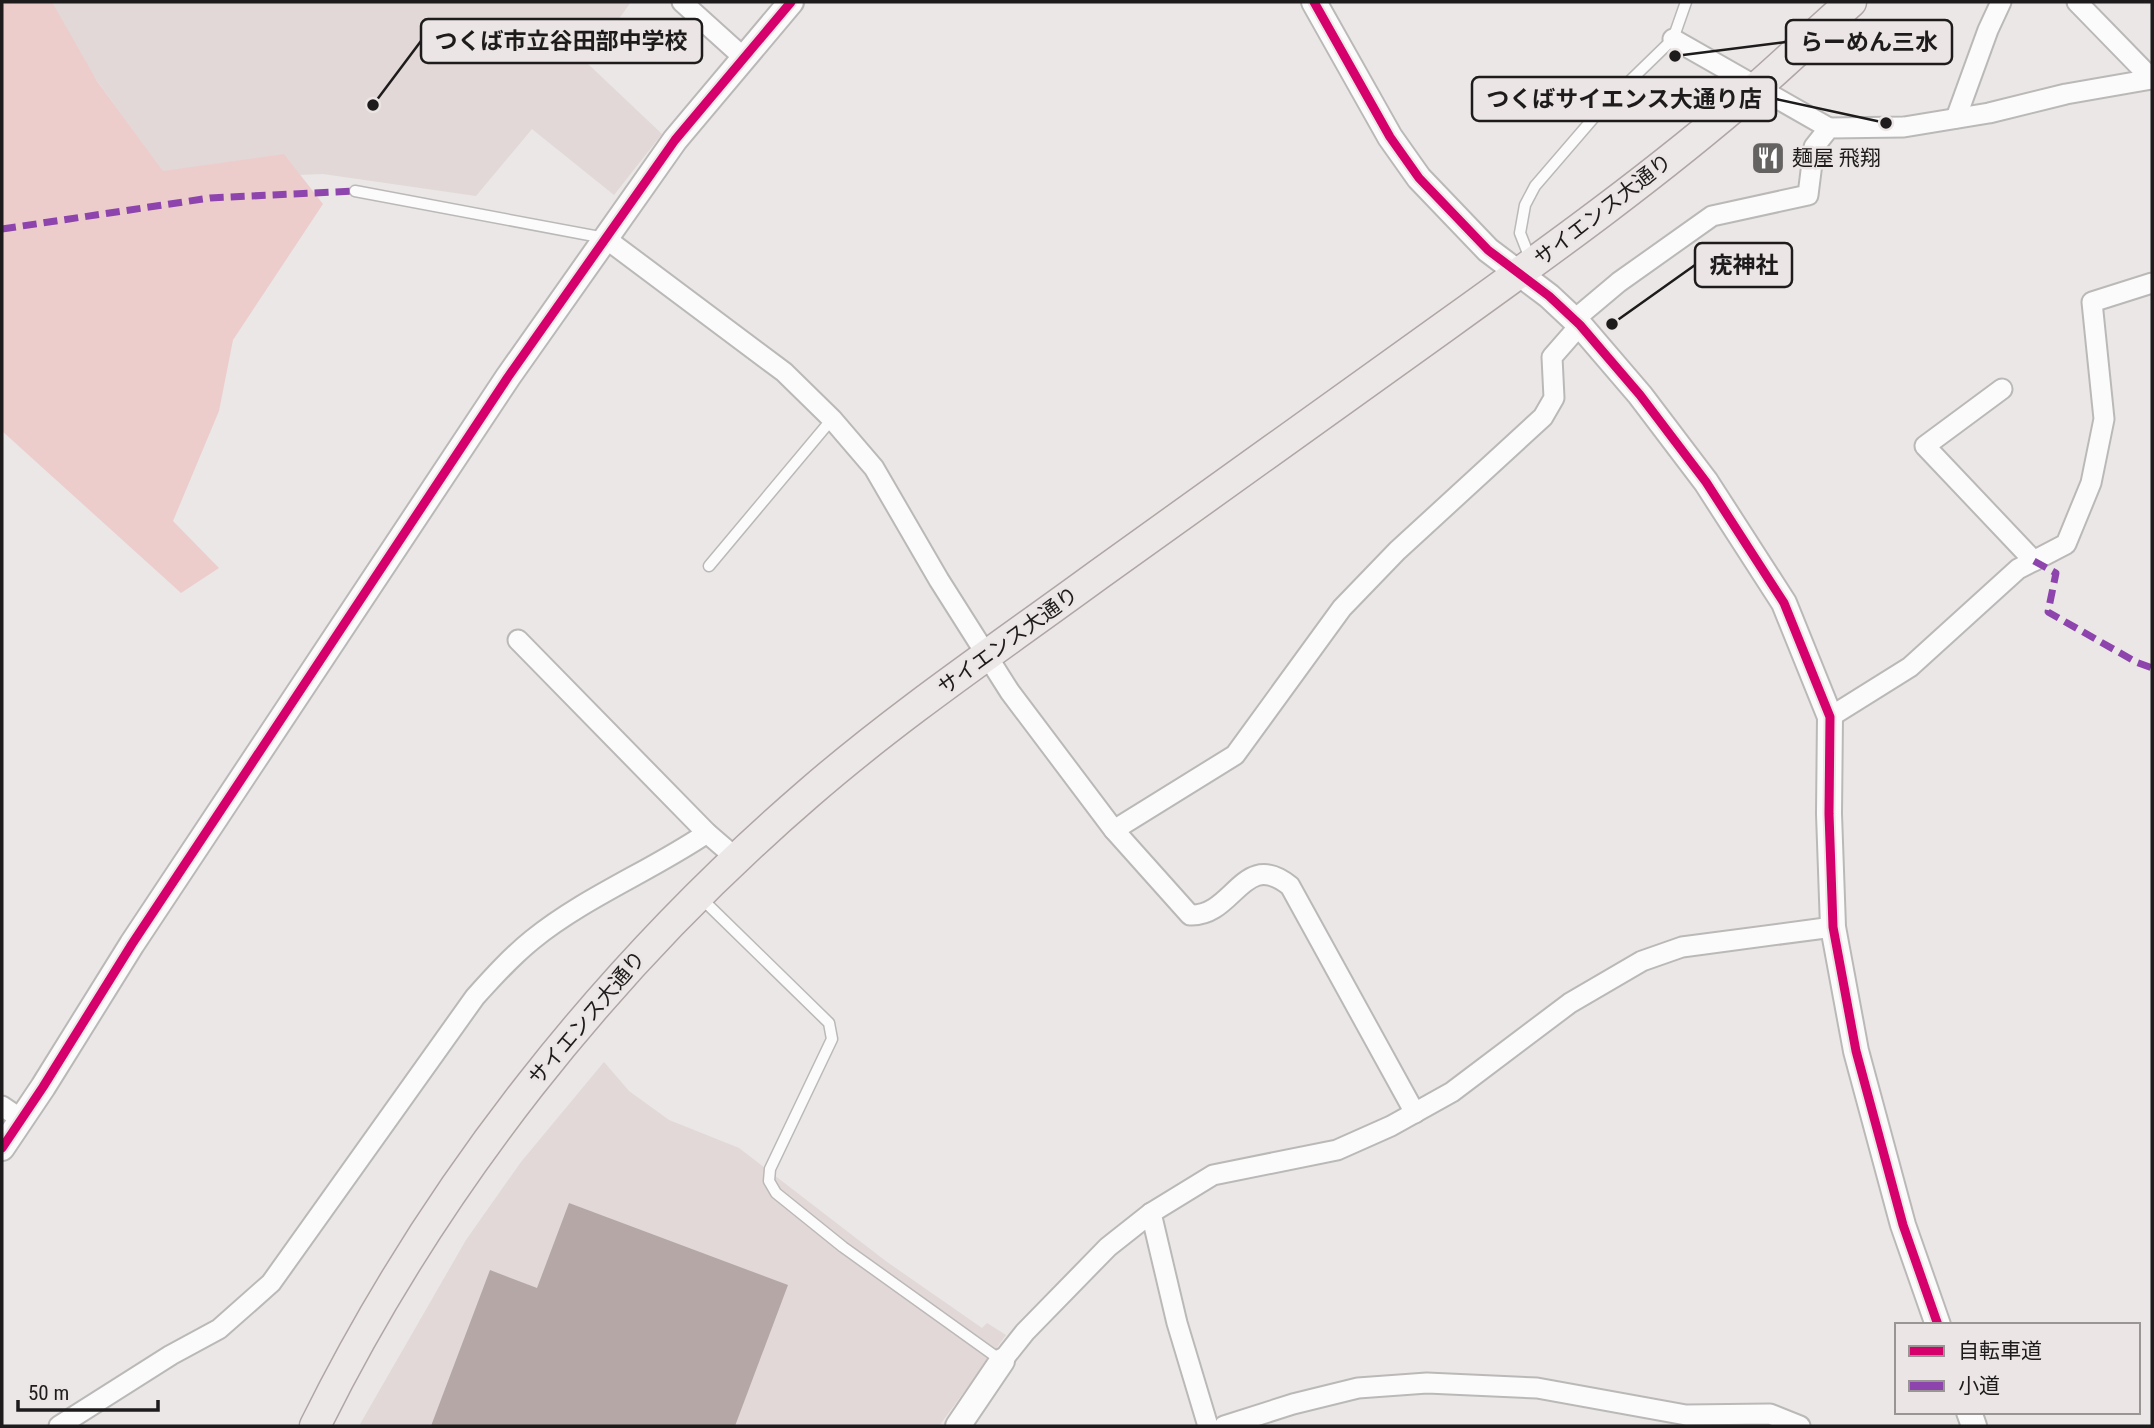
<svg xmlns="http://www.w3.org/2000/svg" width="2154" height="1428" font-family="'Roboto Condensed','Noto Sans JP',sans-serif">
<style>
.built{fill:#e1d8d7}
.green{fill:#eccdcc}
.building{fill:#b5a7a6}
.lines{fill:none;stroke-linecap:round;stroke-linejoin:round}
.service-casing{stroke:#bbb9b8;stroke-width:13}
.minor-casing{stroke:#bbb9b8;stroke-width:23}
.tertiary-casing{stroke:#bbb9b8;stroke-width:28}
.primary-casing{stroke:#b0a6a5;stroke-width:33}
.service{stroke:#fcfbfb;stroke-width:10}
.minor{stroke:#fcfbfb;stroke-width:19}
.tertiary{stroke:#fcfbfb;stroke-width:24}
.primary{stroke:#ede8e8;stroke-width:30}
.quiet{stroke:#8e44ad;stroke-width:7;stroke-dasharray:14 7;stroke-linecap:butt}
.cycleway-casing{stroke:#ebe6e5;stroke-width:13}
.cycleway{stroke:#d6006c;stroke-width:9}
.labels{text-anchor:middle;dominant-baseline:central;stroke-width:5;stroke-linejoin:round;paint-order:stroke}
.poi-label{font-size:21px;fill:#1d1b1b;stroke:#ebe6e5;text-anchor:start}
.street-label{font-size:21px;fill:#1d1b1b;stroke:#ebe6e5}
.leader{fill:none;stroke:#1d1b1b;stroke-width:2.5}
.callout-dot{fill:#1d1b1b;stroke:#ebe6e5;stroke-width:2.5}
.callout{fill:#ebe6e5;stroke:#1d1b1b;stroke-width:2.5}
.callout-label{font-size:23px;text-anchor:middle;font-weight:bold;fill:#1d1b1b}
</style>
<rect width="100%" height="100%" fill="#eae7e6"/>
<!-- built -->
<g class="built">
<path d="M23,2H631L587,63L662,134L614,195L532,129L476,196L323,174L169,180L69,42Z"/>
<path d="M604,1062L629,1091L669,1120L739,1148L887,1262L982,1328L987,1323L1006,1335L939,1426H359L466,1240L521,1162Z"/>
</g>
<!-- green -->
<path class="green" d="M2,2H52L97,81L163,171L284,154L323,204L233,340L219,411L173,521L219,568L181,593L2,431Z"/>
<!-- building -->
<path class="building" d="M569,1203L788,1285L735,1426H431L490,1270L537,1288Z"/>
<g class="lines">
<!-- service casing -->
<g class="service-casing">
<g id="service">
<path d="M355,191L605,238"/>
<path d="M1531,261L1520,233L1525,205L1535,186L1603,107L1673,39L1686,2"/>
<path d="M709,566L832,419"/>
<path d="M701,898L829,1023L832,1039L770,1169L769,1181L776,1193L843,1247L1002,1361"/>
</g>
</g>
<!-- minor casing -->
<g class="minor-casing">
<g id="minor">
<path d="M682,2L743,57"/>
<path d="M2077,2L2152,79"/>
<path d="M1673,39L1829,128"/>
<path d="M1956,118L1988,30L2001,2"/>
<path d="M605,238L784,372L832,419L874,468L939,580L1010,692L1114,830L1190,915C1234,917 1243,848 1290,886L1415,1113"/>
<path d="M1575,319L1619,282L1712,216L1808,195L1814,147L1829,128L1904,127L1989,113L2066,94L2152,79"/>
<path d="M2002,389L1925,446L2034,561"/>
<path d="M518,640L707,833L736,858"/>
<path d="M1830,717L1910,667L2018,569L2066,544L2091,483L2104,419L2092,302L2152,283"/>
<path d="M1114,830L1235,755L1342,608L1397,551L1543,417L1554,398L1552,357L1580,325"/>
<path d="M2,1106L21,1119"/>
<path d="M1151,1213L1177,1323L1208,1426"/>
<path d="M1002,1361L1025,1332L1108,1247L1151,1213L1213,1175L1337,1150L1391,1126L1452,1092L1570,1003L1642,961L1682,947L1833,927"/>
<path d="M59,1426L171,1355L219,1329L271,1283L475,997C493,977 511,957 532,940C585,897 651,871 707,833"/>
<path d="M1224,1426L1293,1404L1358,1388L1427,1383L1537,1388L1686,1415L1770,1414L1800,1426"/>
</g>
</g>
<!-- tertiary casing -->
<g class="tertiary-casing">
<g id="tertiary">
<path d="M1314,2L1390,137L1419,178L1488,250L1549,296L1580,325L1640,395L1706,482L1784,603L1830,717L1829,814L1833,927L1856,1051L1903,1225L1938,1325"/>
<path d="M2,1148L43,1087L132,944L508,377L675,140L791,2"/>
<path d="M1969,1412L1974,1426"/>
<path d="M958,1426L1002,1361"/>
</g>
</g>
<!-- primary casing -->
<g class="primary-casing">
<path id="primary" d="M315,1426C434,1185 605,969 809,793C900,714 1001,646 1098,575C1213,492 1329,410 1444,327C1550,251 1657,174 1756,88C1788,60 1819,30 1851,2"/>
</g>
<!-- service -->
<use href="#service" class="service"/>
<!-- minor -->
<use href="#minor" class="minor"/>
<!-- tertiary -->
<use href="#tertiary" class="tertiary"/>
<!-- primary -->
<use href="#primary" class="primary"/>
<!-- quiet -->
<g class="quiet">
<path d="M2,229L210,198L355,191"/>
<path d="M2034,561L2056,573L2048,612L2136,662L2152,668"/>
</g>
<!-- cycleway casing -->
<g class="cycleway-casing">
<g id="cycleway">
<path d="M1314,2L1390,137L1419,178L1488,250L1549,296L1580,325L1640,395L1706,482L1784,603L1830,717L1829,814L1833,927L1856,1051L1903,1225L1938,1325"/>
<path d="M2,1148L43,1087L132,944L508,377L675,140L791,2"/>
</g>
</g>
<!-- cycleway -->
<use href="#cycleway" class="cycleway"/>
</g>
<!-- icons -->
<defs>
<g id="restaurant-square" transform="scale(1.75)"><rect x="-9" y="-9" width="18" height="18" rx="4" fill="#656262" stroke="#ebe6e5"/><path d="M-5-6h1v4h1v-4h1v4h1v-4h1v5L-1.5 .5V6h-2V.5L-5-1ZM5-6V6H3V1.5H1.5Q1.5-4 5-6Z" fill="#fff"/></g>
</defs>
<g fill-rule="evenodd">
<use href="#restaurant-square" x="1768" y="158"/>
</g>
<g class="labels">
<!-- poi labels -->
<g class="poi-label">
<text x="1792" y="158">麺屋 飛翔</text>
</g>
<!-- street labels -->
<g class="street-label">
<text transform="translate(1603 210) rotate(-38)">サイエンス大通り</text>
<text transform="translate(1008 641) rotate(-36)">サイエンス大通り</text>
<text transform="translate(587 1018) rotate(-50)">サイエンス大通り</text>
</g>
</g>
<!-- callouts -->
<path class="leader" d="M373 105L421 41M1675 56L1786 42M1886 123L1776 99M1612 324L1695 265"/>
<g class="callout-dot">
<circle cx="373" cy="105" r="7"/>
<circle cx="1675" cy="56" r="7"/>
<circle cx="1886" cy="123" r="7"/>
<circle cx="1612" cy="324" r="7"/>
</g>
<g class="callout">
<rect x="421" y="19" width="281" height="44" rx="7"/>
<rect x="1786" y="20" width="166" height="44" rx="7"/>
<rect x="1472" y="77" width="304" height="44" rx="7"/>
<rect x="1695" y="243" width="97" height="44" rx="7"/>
</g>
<g class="callout-label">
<text x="561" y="49">つくば市立谷田部中学校</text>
<text x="1869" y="50">らーめん三水</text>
<text x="1624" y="107">つくばサイエンス大通り店</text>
<text x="1744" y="273">疣神社</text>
</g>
<!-- border -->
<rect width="2154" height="1428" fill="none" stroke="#1d1b1b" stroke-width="7"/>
<!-- legend -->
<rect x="1895" y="1323" width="245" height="91" fill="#ebe6e5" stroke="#999594" stroke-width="2"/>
<rect x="1909" y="1346" width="35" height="10" fill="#d6006c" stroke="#999594" stroke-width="2"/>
<text x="1958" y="1358" font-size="21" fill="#1d1b1b">自転車道</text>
<rect x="1909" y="1381" width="35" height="10" fill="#8e44ad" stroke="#999594" stroke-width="2"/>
<text x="1958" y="1393" font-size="21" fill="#1d1b1b">小道</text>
<!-- scale -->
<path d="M18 1400v10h140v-10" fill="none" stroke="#1d1b1b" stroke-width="3.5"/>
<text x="28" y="1400" font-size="21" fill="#1d1b1b" stroke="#ebe6e5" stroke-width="5" paint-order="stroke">50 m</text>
</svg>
